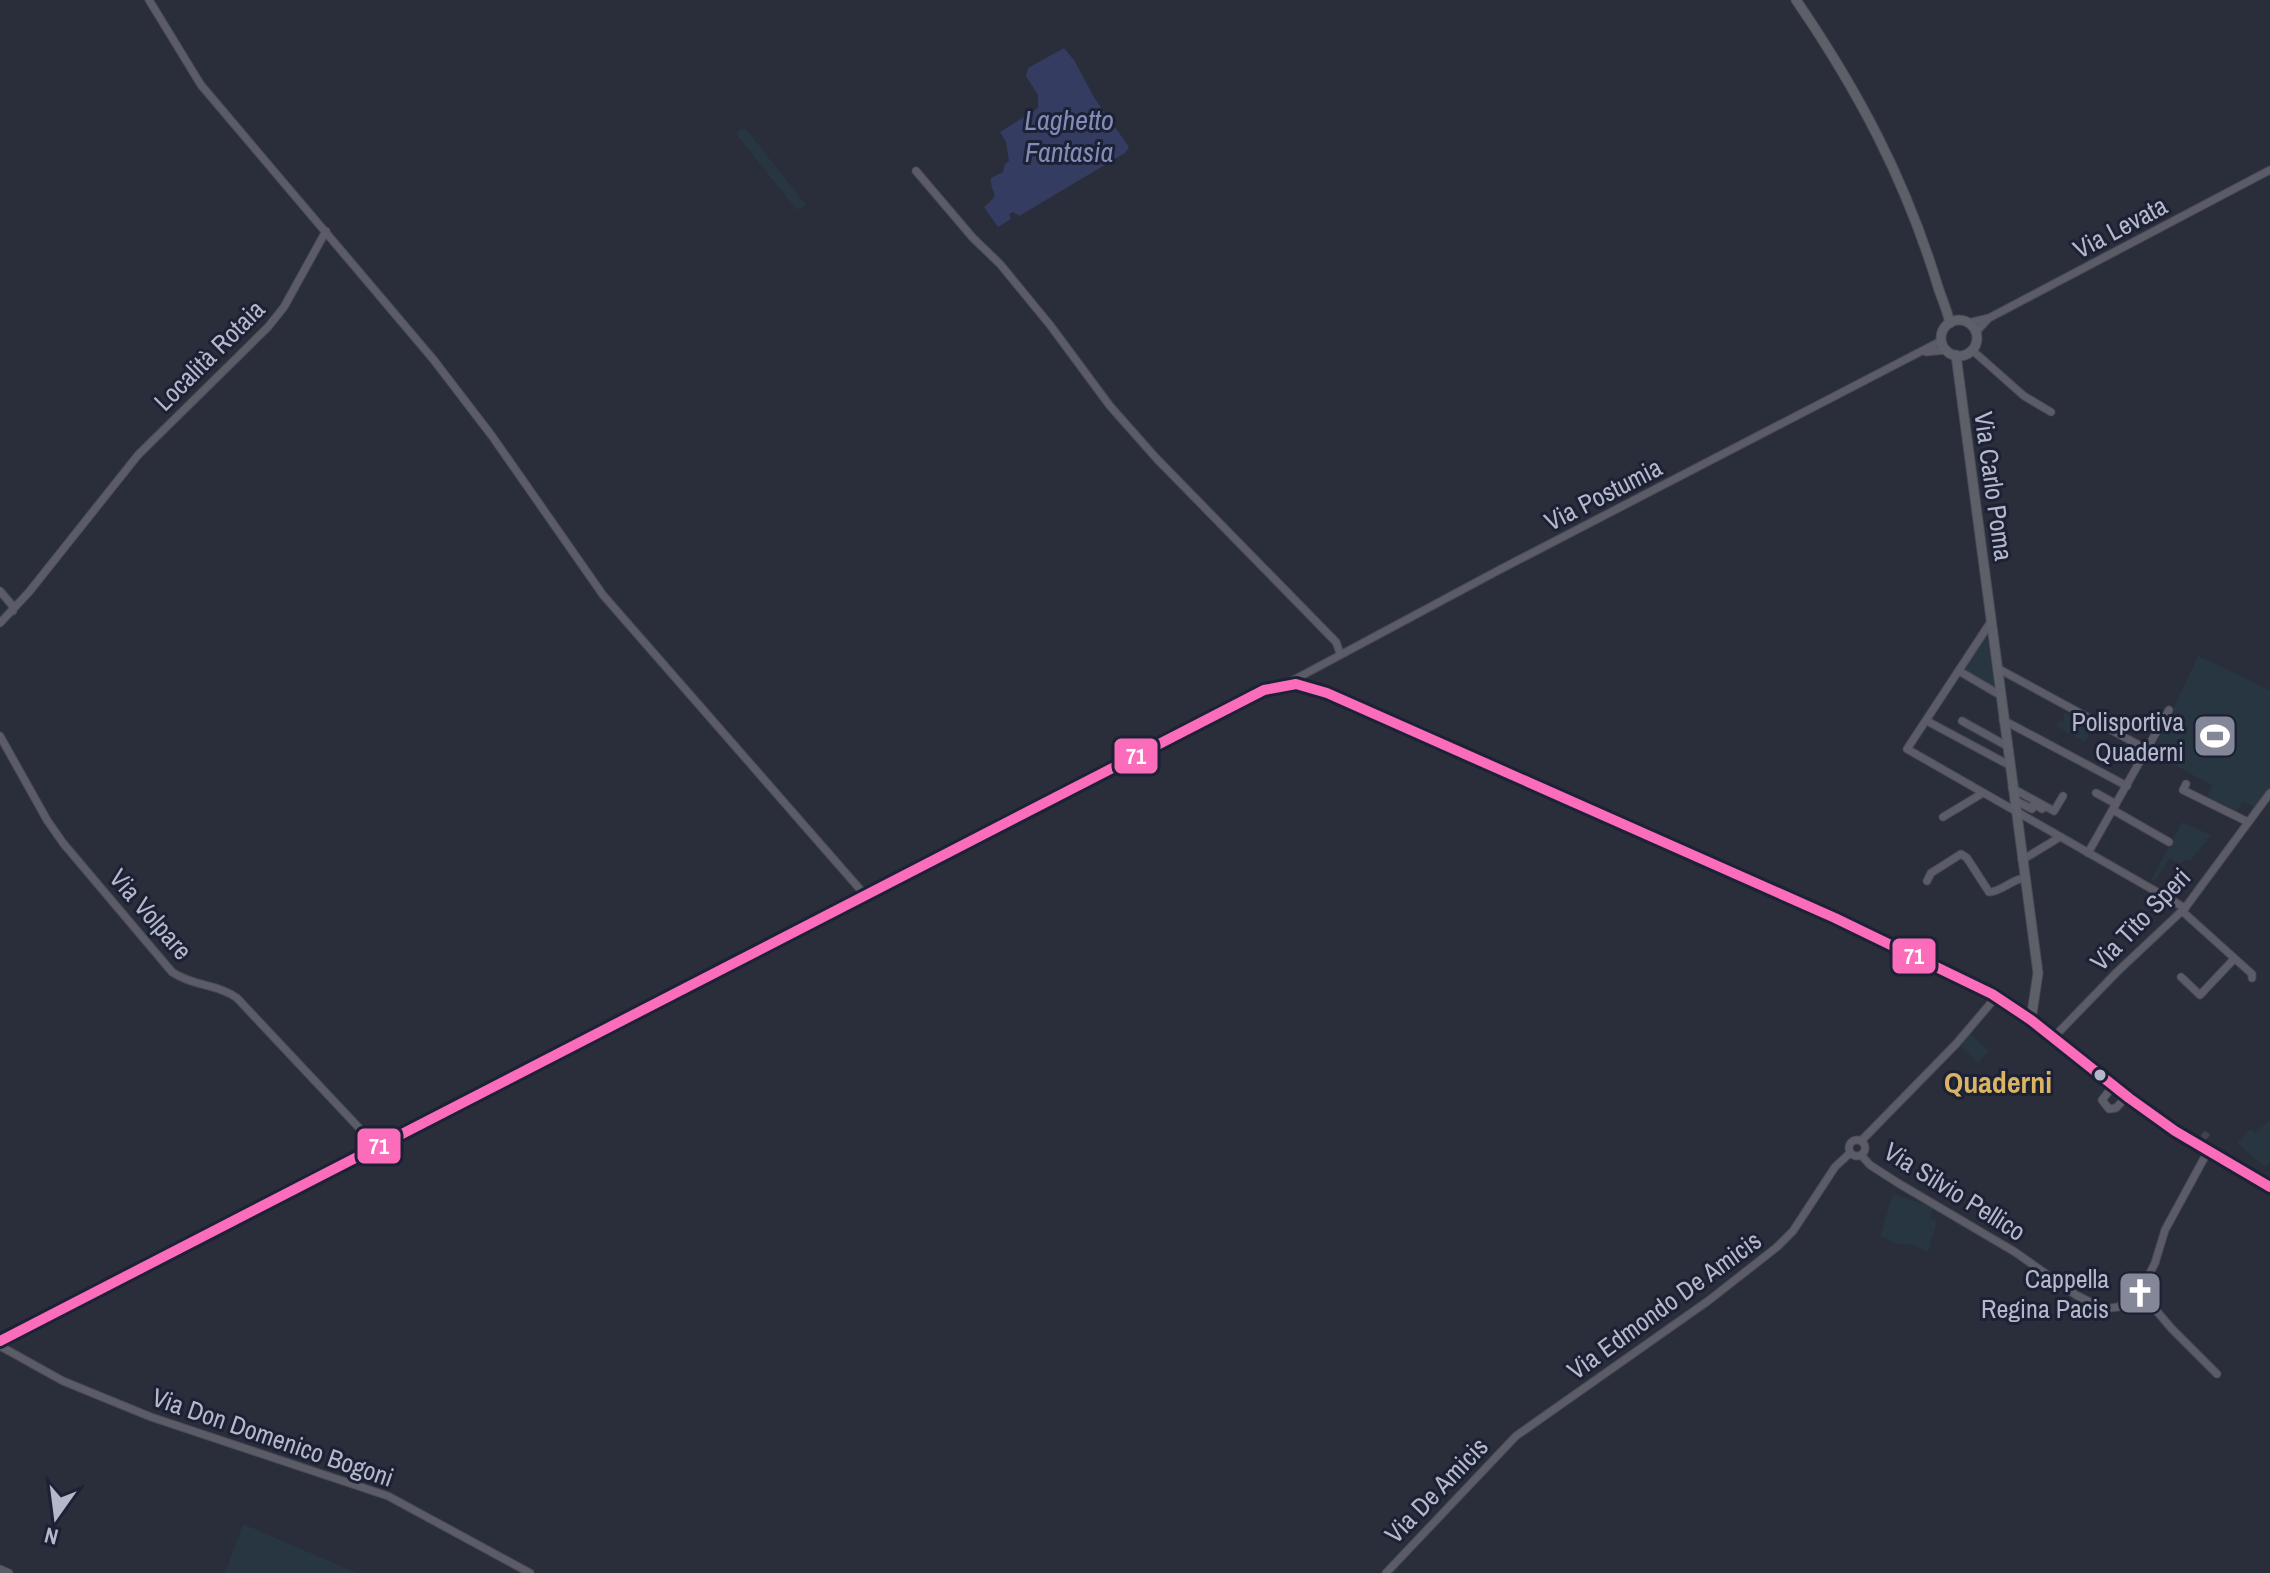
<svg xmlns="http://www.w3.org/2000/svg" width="2270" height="1573" font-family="'Archivo Narrow',sans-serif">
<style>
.green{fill:#273640}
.water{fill:#353c62}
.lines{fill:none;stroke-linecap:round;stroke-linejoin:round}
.minor-tunnel{stroke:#3f4250;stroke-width:7;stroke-dasharray:7 3.5;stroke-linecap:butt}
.minor-casing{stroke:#474953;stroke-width:9}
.major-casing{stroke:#484a56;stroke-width:11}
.minor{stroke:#5b5c67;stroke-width:7}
.major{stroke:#5d5f69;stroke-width:9}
.bus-1-casing{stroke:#1d2135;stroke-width:16}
.bus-1{stroke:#fb6dba;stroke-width:10}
.bus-dot{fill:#b5b8cb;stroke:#1d2135;stroke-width:3}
.labels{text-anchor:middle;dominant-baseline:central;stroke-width:6;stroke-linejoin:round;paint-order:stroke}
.street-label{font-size:26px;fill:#b5b8cb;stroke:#1d2135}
.poi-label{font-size:26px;fill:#b5b8cb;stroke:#1d2135;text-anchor:end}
.water-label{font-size:28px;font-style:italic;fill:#838cb8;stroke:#1d2135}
.quarter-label{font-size:30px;font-weight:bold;fill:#d9b462;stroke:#1d2135}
.line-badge{stroke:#1d2135;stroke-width:3}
.badge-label{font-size:22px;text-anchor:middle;font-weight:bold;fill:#fff}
</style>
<rect width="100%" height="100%" fill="#2a2d3a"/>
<!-- green -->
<g class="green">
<path d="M742,128L747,130L806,205L797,210L736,134Z"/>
<path d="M1987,636L1995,690L1962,670Z"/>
<path d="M2198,656L2270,690V788L2255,807L2243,801L2236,813L2206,798L2212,785L2152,753Z"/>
<path d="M2064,712L2092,728L2085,742L2056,726L2059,720L2063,722Z"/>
<path d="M2182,822L2211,835L2190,861L2186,859L2180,864L2170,858L2154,882L2151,880Z"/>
<path d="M1970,1034L1989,1051L1978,1063L1959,1045Z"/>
<path d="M2270,1120V1162L2265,1167L2237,1143L2251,1129L2255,1133Z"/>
<path d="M1893,1194L1933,1207L1930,1218L1937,1221L1928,1252L1913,1245L1898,1244L1880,1236Z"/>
<path d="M243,1524L357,1573H225Z"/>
</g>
<!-- water -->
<path class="water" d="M1064,48L1074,60L1095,99L1129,147L1125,153L1019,216L1013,212L1009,214L1011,219L998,227L984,207C1003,192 990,196 991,178L1003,172L1005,164L1009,161L1006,142L1000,132L1038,108V95L1026,76L1028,68Z"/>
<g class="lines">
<!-- minor-tunnel -->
<path class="minor-tunnel" d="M2203,1138L2209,1131"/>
<!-- minor casing -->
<g class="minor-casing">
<g id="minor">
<path d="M149,0L201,85L433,359L492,436L603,595L865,895"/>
<path d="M916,171L973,238L1000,264L1050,325L1110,406L1157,459L1336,642L1340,653"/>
<path d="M1968,323L1989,318L2270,170"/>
<path d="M1976,332L1988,319"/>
<path d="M1972,350L2024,396L2051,412"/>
<path d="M1926,352L1946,350"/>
<path d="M0,591L12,605L13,611"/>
<path d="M0,623L29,592L138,455L268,327L284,307L326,231"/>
<path d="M1990,623L1907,749L2185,908"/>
<path d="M1997,668L2148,750"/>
<path d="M1959,671L2000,695"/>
<path d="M1288,683L1501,569L1941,341"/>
<path d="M2003,720L2127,786"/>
<path d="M1927,721L2009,765"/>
<path d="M1962,721L2007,746"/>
<path d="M0,736L47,820L63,843L172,972C192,986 218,984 237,998L377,1147"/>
<path d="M2186,784L2183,790L2248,822"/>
<path d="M2012,788L2054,811L2063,796"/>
<path d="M2096,793L2116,804"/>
<path d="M2014,800L2032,809L2034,804L2042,809"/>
<path d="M2113,810L2169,842"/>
<path d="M1943,817L1983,793"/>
<path d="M2088,853L2169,710"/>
<path d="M2022,860L2060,837"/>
<path d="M1927,881L1931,873L1961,854L1967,858L1989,892C2002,892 2011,879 2025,878"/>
<path d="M2182,911L2252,974V978"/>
<path d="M2181,977L2200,995L2234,959"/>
<path d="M2053,1038L2117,972L2185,908L2270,793"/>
<path d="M2113,1086L2102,1100L2109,1109L2116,1108L2127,1096"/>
<circle cx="1857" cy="1148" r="8"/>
<path d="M1861,1141L1956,1044L1996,997"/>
<path d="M1861,1155L1870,1165L1898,1183L2015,1252L2076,1295L2104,1309L2118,1307L2128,1300L2146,1281L2155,1263L2165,1230L2208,1151"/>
<path d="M2128,1300L2148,1301L2172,1329L2217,1374"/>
<path d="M0,1346L63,1381L151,1417L388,1496L530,1573"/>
<path d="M0,1569L9,1573"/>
<path d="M1386,1573L1516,1436L1708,1301L1777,1247L1793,1231L1835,1167L1850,1153"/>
</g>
</g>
<!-- major casing -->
<g class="major-casing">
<g id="major">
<path d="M1796,0C1859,92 1906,181 1938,287C1942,299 1947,310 1950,323"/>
<circle cx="1959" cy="338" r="18"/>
<path d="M1956,355L2038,973L2031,1020"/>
<path d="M0,1341L1264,690L1296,684L1327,693L1835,918L1992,994L2031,1020L2129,1098L2175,1131L2270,1187"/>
</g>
</g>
<!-- minor -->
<use href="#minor" class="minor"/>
<!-- major -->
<use href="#major" class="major"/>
<!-- bus-1 casing -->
<g class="bus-1-casing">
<path id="bus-1" d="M0,1341L1264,690L1296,684L1327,693L1835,918L1992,994L2031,1020L2129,1098L2175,1131L2270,1187"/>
</g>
<!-- bus-1 -->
<use href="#bus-1" class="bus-1"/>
</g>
<!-- icons -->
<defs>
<g id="stadium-square" transform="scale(2.3)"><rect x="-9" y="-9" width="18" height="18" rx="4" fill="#848798" stroke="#1d2135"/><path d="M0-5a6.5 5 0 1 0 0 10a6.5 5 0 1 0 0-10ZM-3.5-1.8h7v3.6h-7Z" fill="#fff"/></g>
<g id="church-square" transform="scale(2.3)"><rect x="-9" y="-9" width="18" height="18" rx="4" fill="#848798" stroke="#1d2135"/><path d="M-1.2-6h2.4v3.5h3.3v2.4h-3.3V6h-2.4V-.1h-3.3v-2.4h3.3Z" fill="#fff"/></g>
</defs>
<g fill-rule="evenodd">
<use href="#stadium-square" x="2215" y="736"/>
<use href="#church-square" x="2140" y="1293"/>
</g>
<!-- markers -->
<circle class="bus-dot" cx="2100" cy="1075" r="7"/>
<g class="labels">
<!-- street labels -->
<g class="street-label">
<text transform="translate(2120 227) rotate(-28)">Via Levata</text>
<text transform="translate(209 355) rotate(-45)">Località Rotaia</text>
<text transform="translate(1994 486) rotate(82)">Via Carlo Poma</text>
<text transform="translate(1603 494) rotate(-27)">Via Postumia</text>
<text transform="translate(151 914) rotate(49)">Via Volpare</text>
<text transform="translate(2140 919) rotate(-46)">Via Tito Speri</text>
<text transform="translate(1955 1191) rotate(32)">Via Silvio Pellico</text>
<text transform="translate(1664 1305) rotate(-36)">Via Edmondo De Amicis</text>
<text transform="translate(273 1437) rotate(19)">Via Don Domenico Bogoni</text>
<text transform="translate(1436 1490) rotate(-46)">Via De Amicis</text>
</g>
<!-- poi labels -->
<g class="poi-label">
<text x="2184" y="721">Polisportiva<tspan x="2184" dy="30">Quaderni</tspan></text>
<text x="2109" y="1278">Cappella<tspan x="2109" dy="30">Regina Pacis</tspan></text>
</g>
<!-- water labels -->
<g class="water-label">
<text x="1069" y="120">Laghetto<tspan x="1069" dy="32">Fantasia</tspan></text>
</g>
<!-- quarter labels -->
<g class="quarter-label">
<text x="1998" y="1082">Quaderni</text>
</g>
</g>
<g class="line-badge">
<rect x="1113" y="737" width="46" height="38" rx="8" fill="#fb6dba"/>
<rect x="1891" y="937" width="46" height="38" rx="8" fill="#fb6dba"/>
<rect x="356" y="1127" width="46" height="38" rx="8" fill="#fb6dba"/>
</g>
<g class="badge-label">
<text x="1136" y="764">71</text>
<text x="1914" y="964">71</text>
<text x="379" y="1154">71</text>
</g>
<!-- north arrow -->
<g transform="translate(56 1517) rotate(194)" stroke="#1d2135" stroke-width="6" paint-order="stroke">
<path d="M0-6L14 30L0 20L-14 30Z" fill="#b5b8cb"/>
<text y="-12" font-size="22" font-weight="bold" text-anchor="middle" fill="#b5b8cb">N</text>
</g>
</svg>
